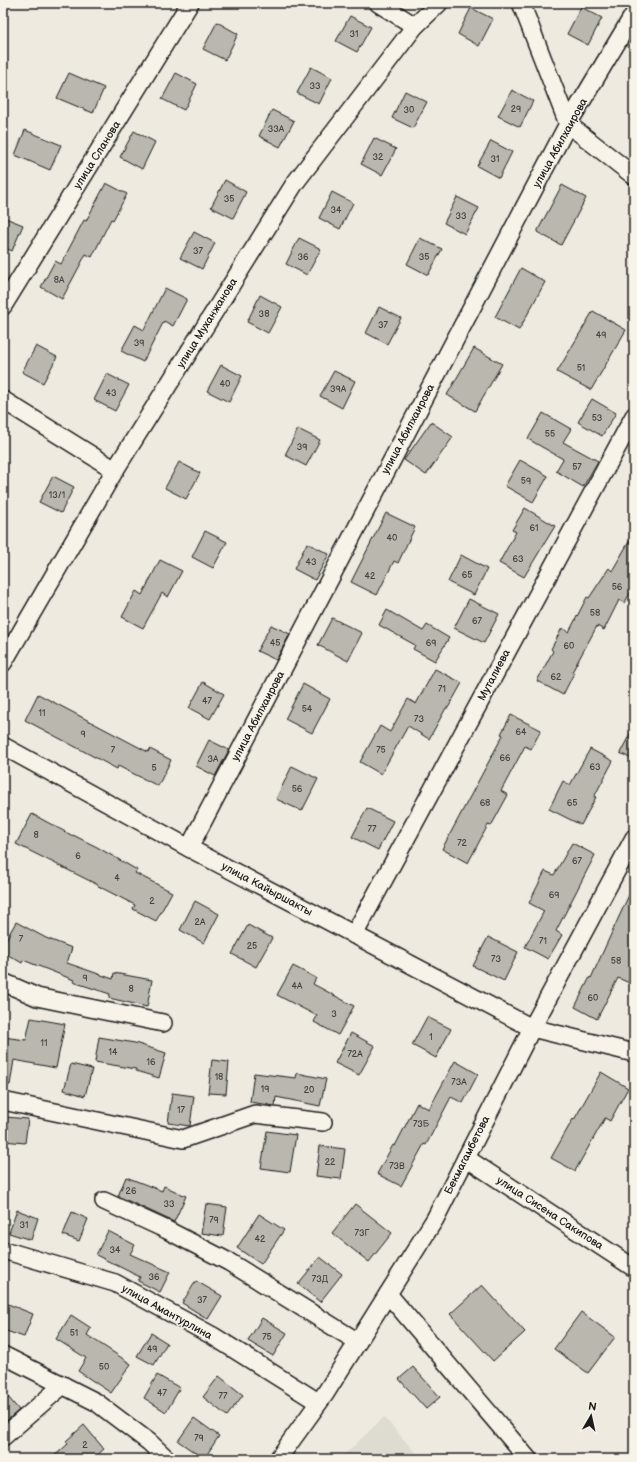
<svg xmlns="http://www.w3.org/2000/svg" width="637" height="1462" font-family="'Balsamiq Sans',sans-serif">
<style>
.built{fill:#dedbd1}
.building{fill:#bab7af;stroke:#1c1c1c}
.lines{fill:none;stroke-linecap:round;stroke-linejoin:round}
.minor-casing{stroke:#1c1c1c;stroke-width:20}
.minor{stroke:#f7f3e8;stroke-width:17}
.labels{text-anchor:middle;dominant-baseline:central;stroke-width:3;stroke-linejoin:round;paint-order:stroke}
.number-label{font-size:9px;fill:#444341}
.street-label{font-size:11px;fill:#1c1c1c;stroke:#f7f3e8}
</style>
<rect width="100%" height="100%" fill="#eeeae0"/>
<filter id="ink" filterUnits="userSpaceOnUse"><feTurbulence type="fractalNoise" baseFrequency=".025" numOctaves="2"/><feDisplacementMap in="SourceGraphic" scale="8" xChannelSelector="R" yChannelSelector="G"/><feConvolveMatrix kernelMatrix="1 2 1 2 8 2 1 2 1" color-interpolation-filters="sRGB"/></filter>
<g filter="url(#ink)">
<!-- built -->
<path class="built" d="M384,1417L421,1459H340Z"/>
<!-- building -->
<g class="building">
<path d="M581,7L602,18L588,45L567,34Z"/>
<path d="M471,8L493,19L479,46L458,34Z"/>
<path d="M350,16L371,27L357,52L336,41Z"/>
<path d="M217,22L238,34L225,60L203,49Z"/>
<path d="M311,67L332,78L319,104L297,93Z"/>
<path d="M69,73L104,88L93,113L57,98Z"/>
<path d="M176,73L197,84L184,110L162,99Z"/>
<path d="M512,90L533,101L520,127L498,116Z"/>
<path d="M405,91L427,102L413,128L392,118Z"/>
<path d="M272,110L294,121L280,147L259,136Z"/>
<path d="M25,130L61,145L50,170L15,155Z"/>
<path d="M134,131L155,142L142,169L120,157Z"/>
<path d="M374,138L396,149L382,175L361,164Z"/>
<path d="M491,141L512,152L499,178L477,166Z"/>
<path d="M225,180L246,192L233,218L211,207Z"/>
<path d="M106,183L127,194L113,220L111,219L92,257L86,254L62,299L41,287L55,261L61,264L84,220L86,221Z"/>
<path d="M562,185L586,198L561,245L537,232Z"/>
<path d="M332,192L353,203L340,229L319,218Z"/>
<path d="M457,197L479,208L465,234L444,223Z"/>
<path d="M3,217L23,225L12,251L3,247Z"/>
<path d="M194,232L215,243L202,269L180,258Z"/>
<path d="M299,238L321,249L307,275L286,264Z"/>
<path d="M420,238L442,249L428,275L407,264Z"/>
<path d="M521,268L545,282L519,330L495,317Z"/>
<path d="M165,288L187,299L173,326L164,321L143,362L121,351L135,325L144,330Z"/>
<path d="M260,295L282,307L268,333L247,322Z"/>
<path d="M379,307L401,318L387,344L366,333Z"/>
<path d="M593,311L626,330L591,390L557,372Z"/>
<path d="M36,346L57,357L43,383L22,372Z"/>
<path d="M474,348L502,364L475,411L447,395Z"/>
<path d="M221,365L242,376L229,402L207,391Z"/>
<path d="M334,371L355,381L342,408L320,396Z"/>
<path d="M107,374L129,385L115,411L94,400Z"/>
<path d="M592,399L616,413L602,436L578,422Z"/>
<path d="M543,413L571,429L563,442L598,461L583,487L556,471L563,459L528,439Z"/>
<path d="M431,422L453,437L426,475L404,460Z"/>
<path d="M298,429L320,440L306,466L285,455Z"/>
<path d="M520,460L548,476L533,502L505,486Z"/>
<path d="M179,462L200,473L186,499L165,488Z"/>
<path d="M53,476L74,487L61,513L39,502Z"/>
<path d="M525,508L555,526L524,577L499,563L516,532L512,530Z"/>
<path d="M386,513L415,527L398,563L394,561L377,595L351,582Z"/>
<path d="M205,531L227,542L213,568L192,557Z"/>
<path d="M634,533V588L624,603L619,600L604,630L597,626L572,672L574,673L563,695L537,681L553,651L551,649L562,628L569,632L587,597L589,598L609,568L612,571Z"/>
<path d="M307,543L329,554L315,580L294,569Z"/>
<path d="M461,555L487,569L474,595L448,582Z"/>
<path d="M160,560L182,571L168,597L162,593L143,628L122,617L136,591L142,595Z"/>
<path d="M469,599L499,614L484,643L454,628Z"/>
<path d="M387,610L423,631L427,625L449,638L435,661L413,649L415,645L379,625Z"/>
<path d="M332,618L362,633L348,661L318,645Z"/>
<path d="M271,625L290,634L276,660L257,651Z"/>
<path d="M435,669L462,683L448,708H446L429,739L408,726L381,774L360,762L380,726L390,732L408,699L416,704Z"/>
<path d="M203,682L224,694L210,719L189,708Z"/>
<path d="M303,684L330,699L312,733L285,719Z"/>
<path d="M38,694L148,752L150,749L171,760L158,786L118,766L117,769L25,720Z"/>
<path d="M511,715L541,730L531,749L525,746L501,791L508,795L491,826L488,825L468,863L442,849L503,735L501,734Z"/>
<path d="M634,726V760L620,753Z"/>
<path d="M209,740L229,750L215,776L196,766Z"/>
<path d="M590,749L613,761L594,797H596L581,825L549,809L563,781L570,785Z"/>
<path d="M292,766L318,779L302,811L276,799Z"/>
<path d="M367,808L393,821L378,850L352,837Z"/>
<path d="M32,814L73,836V835L97,847L137,870L135,873L172,892L156,921L133,909L135,905L98,886V885L16,844Z"/>
<path d="M572,843L595,855L556,931L562,935L548,959L525,947L544,911L529,903L545,871L554,875Z"/>
<path d="M634,884V985L618,978L597,1019L575,1007L590,977L591,978Z"/>
<path d="M195,901L219,914L204,943L180,930Z"/>
<path d="M16,922L46,938L72,948L67,963L113,979L114,973L152,980L147,1007L109,998L110,994L73,982L74,980L23,960L22,963L3,952V945Z"/>
<path d="M248,925L272,938L256,967L232,954Z"/>
<path d="M488,937L518,952L504,981L473,966Z"/>
<path d="M293,966L316,978L313,984L354,1006L338,1035L314,1022L317,1016L277,995Z"/>
<path d="M427,1017L451,1029L436,1058L412,1045Z"/>
<path d="M31,1018L65,1024L56,1068L14,1060L10,1085H3V1037L26,1040Z"/>
<path d="M351,1033L375,1046L359,1075L335,1063Z"/>
<path d="M99,1037L135,1043L166,1053L159,1078L136,1071V1069L95,1062Z"/>
<path d="M212,1060L229,1062L226,1094L208,1093Z"/>
<path d="M455,1061L478,1074L463,1103L451,1097L426,1145L424,1144L401,1186L377,1174L393,1145L395,1146L417,1103L429,1109Z"/>
<path d="M71,1064L92,1069L85,1096L64,1090Z"/>
<path d="M601,1072L628,1088L610,1121L605,1118L575,1171L551,1158L573,1119L574,1120Z"/>
<path d="M254,1073L296,1078L297,1073L326,1079L320,1106L276,1097L275,1106L250,1102Z"/>
<path d="M172,1093L194,1096L190,1126L168,1123Z"/>
<path d="M6,1117L28,1119L25,1143L3,1141Z"/>
<path d="M267,1131L296,1135L290,1172L261,1168Z"/>
<path d="M320,1146L345,1149L341,1179L316,1176Z"/>
<path d="M126,1177L162,1191L164,1186L186,1196L174,1222L118,1196Z"/>
<path d="M206,1204L227,1207L223,1236L201,1233Z"/>
<path d="M355,1204L392,1233L369,1262L332,1233Z"/>
<path d="M17,1210L38,1218L31,1240L9,1233Z"/>
<path d="M72,1212L88,1219L79,1241L63,1235Z"/>
<path d="M259,1214L284,1230L261,1264L237,1248Z"/>
<path d="M108,1231L135,1245L130,1254L170,1272L160,1292L138,1281L140,1277L96,1255Z"/>
<path d="M320,1257L342,1274L320,1302L298,1284Z"/>
<path d="M196,1281L222,1296L208,1319L182,1303Z"/>
<path d="M482,1285L525,1332L493,1361L450,1314Z"/>
<path d="M3,1302L33,1314L24,1337L3,1330Z"/>
<path d="M581,1312L615,1337L588,1373L554,1349Z"/>
<path d="M71,1315L91,1328L87,1335L131,1364L111,1393L78,1371L86,1358L56,1339Z"/>
<path d="M262,1318L287,1333L273,1356L248,1341Z"/>
<path d="M151,1333L167,1343L154,1365L137,1356Z"/>
<path d="M413,1367L440,1397L426,1409L399,1379Z"/>
<path d="M157,1375L180,1388L166,1412L144,1398Z"/>
<path d="M219,1376L243,1395L227,1416L203,1397Z"/>
<path d="M3,1391L19,1410L3,1424Z"/>
<path d="M194,1418L219,1436L204,1459L178,1441Z"/>
<path d="M84,1425L104,1449L93,1459H51L68,1444L66,1441Z"/>
</g>
<g class="lines">
<!-- minor casing -->
<g class="minor-casing">
<g id="minor">
<path d="M378,3L415,26"/>
<path d="M521,3L568,124L634,176"/>
<path d="M3,306L190,3"/>
<path d="M3,400L115,470"/>
<path d="M3,663L115,470L295,183L415,26L439,3"/>
<path d="M3,746L189,848L532,1028L634,1053"/>
<path d="M189,848L568,124L634,14"/>
<path d="M354,935L634,416"/>
<path d="M3,982L37,997L163,1023"/>
<path d="M3,1101L183,1139L255,1114L323,1122"/>
<path d="M466,1158L634,1268"/>
<path d="M104,1201L167,1230L229,1262L358,1342"/>
<path d="M3,1252H10L115,1283L213,1336L318,1402"/>
<path d="M388,1294L528,1459"/>
<path d="M3,1355L96,1402L149,1442L167,1459"/>
<path d="M3,1437L63,1385"/>
<path d="M278,1459L325,1394L435,1219L532,1028L634,838"/>
</g>
</g>
<!-- minor -->
<use href="#minor" class="minor"/>
</g>
</g>
<g class="labels">
<!-- number labels -->
<g class="number-label">
<text x="354" y="34">31</text>
<text x="315" y="86">33</text>
<text x="516" y="109">29</text>
<text x="409" y="110">30</text>
<text x="276" y="129">33А</text>
<text x="378" y="157">32</text>
<text x="495" y="159">31</text>
<text x="229" y="199">35</text>
<text x="336" y="210">34</text>
<text x="461" y="216">33</text>
<text x="198" y="251">37</text>
<text x="303" y="257">36</text>
<text x="424" y="257">35</text>
<text x="59" y="280">8А</text>
<text x="264" y="314">38</text>
<text x="383" y="325">37</text>
<text x="601" y="335">49</text>
<text x="139" y="343">39</text>
<text x="581" y="368">51</text>
<text x="225" y="384">40</text>
<text x="338" y="389">39А</text>
<text x="111" y="393">43</text>
<text x="597" y="418">53</text>
<text x="550" y="434">55</text>
<text x="302" y="447">39</text>
<text x="577" y="467">57</text>
<text x="526" y="481">59</text>
<text x="57" y="495">13/1</text>
<text x="534" y="528">61</text>
<text x="392" y="538">40</text>
<text x="518" y="559">63</text>
<text x="311" y="562">43</text>
<text x="467" y="575">65</text>
<text x="370" y="576">42</text>
<text x="617" y="587">56</text>
<text x="595" y="613">58</text>
<text x="477" y="621">67</text>
<text x="275" y="643">45</text>
<text x="431" y="643">69</text>
<text x="569" y="646">60</text>
<text x="556" y="677">62</text>
<text x="442" y="689">71</text>
<text x="207" y="701">47</text>
<text x="307" y="709">54</text>
<text x="42" y="713">11</text>
<text x="419" y="719">73</text>
<text x="521" y="732">64</text>
<text x="83" y="734">9</text>
<text x="113" y="750">7</text>
<text x="381" y="750">75</text>
<text x="505" y="758">66</text>
<text x="213" y="759">3А</text>
<text x="595" y="767">63</text>
<text x="154" y="768">5</text>
<text x="297" y="789">56</text>
<text x="485" y="803">68</text>
<text x="572" y="803">65</text>
<text x="372" y="829">77</text>
<text x="36" y="835">8</text>
<text x="462" y="843">72</text>
<text x="78" y="856">6</text>
<text x="577" y="861">67</text>
<text x="117" y="878">4</text>
<text x="554" y="895">69</text>
<text x="152" y="901">2</text>
<text x="200" y="922">2А</text>
<text x="21" y="939">7</text>
<text x="543" y="941">71</text>
<text x="252" y="946">25</text>
<text x="496" y="959">73</text>
<text x="616" y="961">58</text>
<text x="85" y="978">9</text>
<text x="297" y="986">4А</text>
<text x="131" y="989">8</text>
<text x="593" y="998">60</text>
<text x="334" y="1014">3</text>
<text x="431" y="1037">1</text>
<text x="44" y="1043">11</text>
<text x="113" y="1052">14</text>
<text x="355" y="1054">72А</text>
<text x="151" y="1062">16</text>
<text x="219" y="1077">18</text>
<text x="459" y="1082">73А</text>
<text x="265" y="1089">19</text>
<text x="309" y="1090">20</text>
<text x="181" y="1110">17</text>
<text x="421" y="1124">73Б</text>
<text x="330" y="1162">22</text>
<text x="397" y="1166">73В</text>
<text x="131" y="1191">26</text>
<text x="169" y="1204">33</text>
<text x="214" y="1220">79</text>
<text x="24" y="1225">31</text>
<text x="362" y="1233">73Г</text>
<text x="260" y="1239">42</text>
<text x="115" y="1250">34</text>
<text x="154" y="1277">36</text>
<text x="320" y="1279">73Д</text>
<text x="202" y="1300">37</text>
<text x="74" y="1333">51</text>
<text x="267" y="1337">75</text>
<text x="152" y="1349">49</text>
<text x="104" y="1367">50</text>
<text x="162" y="1393">47</text>
<text x="223" y="1396">77</text>
<text x="199" y="1438">79</text>
<text x="85" y="1445">2</text>
</g>
<!-- street labels -->
<g class="street-label">
<text transform="translate(560 143) rotate(-61)">улица Абилхаирова</text>
<text transform="translate(97 155) rotate(-58)">улица Сланова</text>
<text transform="translate(207 323) rotate(-58)">улица Муханжанова</text>
<text transform="translate(408 429) rotate(-62)">улица Абилхаирова</text>
<text transform="translate(494 675) rotate(-62)">Муталиева</text>
<text transform="translate(258 716) rotate(-62)">улица Абилхаирова</text>
<text transform="translate(267 889) rotate(28)">улица Кайыршакты</text>
<text transform="translate(467 1155) rotate(-63)">Бекмагамбетова</text>
<text transform="translate(550 1213) rotate(33)">улица Сисена Сакипова</text>
<text transform="translate(167 1312) rotate(29)">улица Амантурлина</text>
</g>
</g>
<!-- margin -->
<rect width="637" height="1462" fill="none" stroke="#f7f3e8" stroke-width="16"/>
<rect x="8" y="8" width="621" height="1446" fill="none" stroke="#1c1c1c" stroke-width="1.5" filter="url(#ink)"/>
<!-- north arrow -->
<g transform="translate(591 1416) rotate(9)" stroke="#f7f3e8" stroke-width="3" paint-order="stroke">
<path d="M0-3L7 15L0 10L-7 15Z" fill="#1c1c1c"/>
<text y="-6" font-size="11" font-weight="bold" text-anchor="middle" fill="#1c1c1c">N</text>
</g>
</svg>
